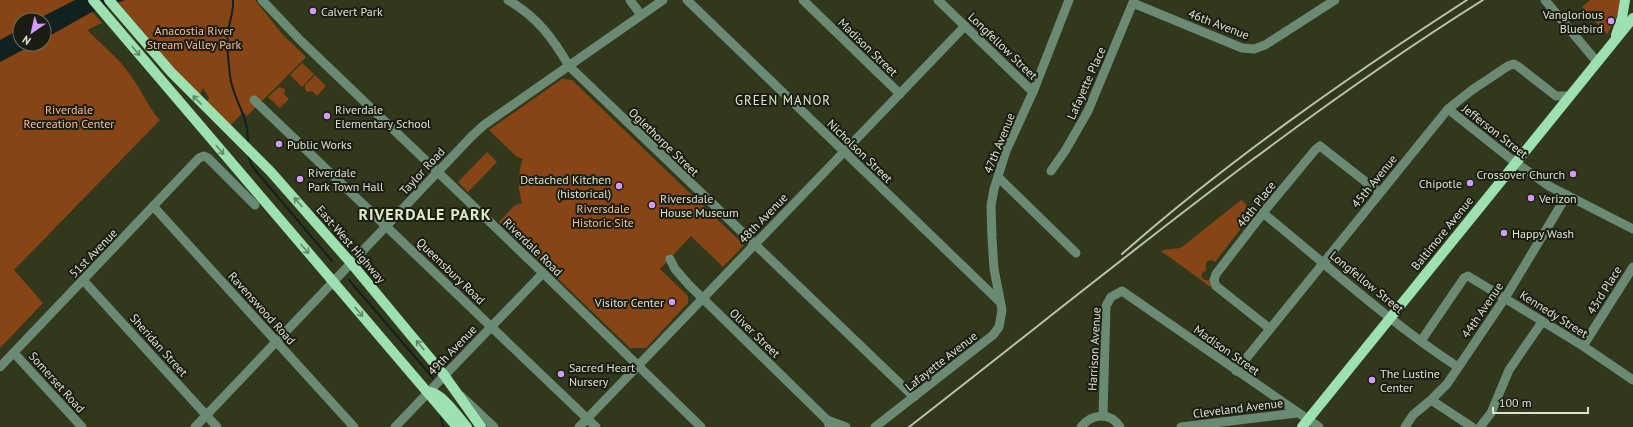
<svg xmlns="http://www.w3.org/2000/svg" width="1633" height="427" font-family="'PT Sans',sans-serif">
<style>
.green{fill:#874415;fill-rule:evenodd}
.water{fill:#112120}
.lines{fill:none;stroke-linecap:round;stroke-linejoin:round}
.stream{stroke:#112120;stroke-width:2}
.minor{stroke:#6a8a73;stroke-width:9}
.major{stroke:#9de0b1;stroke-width:10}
.rail{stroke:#bbc1ad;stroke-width:2}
.oneway{stroke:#628869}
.poi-dot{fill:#d09dff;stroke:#1a1d11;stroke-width:1.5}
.labels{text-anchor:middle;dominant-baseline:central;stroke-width:4;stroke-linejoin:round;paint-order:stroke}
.poi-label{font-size:12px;fill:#dde2d1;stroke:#1a1d11;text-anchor:start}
.street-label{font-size:12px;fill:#dde2d1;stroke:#1a1d11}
.park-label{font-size:12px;fill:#f9bb99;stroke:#1a1d11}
.neighbourhood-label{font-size:13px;letter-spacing:1px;fill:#e0e9c7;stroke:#1a1d11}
.district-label{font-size:16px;font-weight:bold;letter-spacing:1px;fill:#e0e9c7;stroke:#1a1d11}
</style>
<rect width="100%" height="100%" fill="#31381c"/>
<!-- green -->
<g class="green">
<path d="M0,0H82L102,23L89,29L88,31C102,45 120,59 131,76C142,90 148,108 160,120L14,270L43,303L0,348ZM20,20H44V44H20Z"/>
<path d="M116,0H255L283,35L306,57L247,116L243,112L230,126L206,104L209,98L203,88L199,97Z"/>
<path d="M1590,0H1621L1616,19L1607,34L1582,7Z"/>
<path d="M302,63L314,74L302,87L290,75Z"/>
<path d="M315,75L326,86L317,96L312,91L307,92L305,89V85Z"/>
<path d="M562,79L572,80L744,245L723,267L691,236L660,269L688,296V303L646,348H630L499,222L514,206L522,203C518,189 517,174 523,159L516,156L489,130Z"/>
<path d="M279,87L285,89L284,94L289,99L280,108L268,97Z"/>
<path d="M487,152L497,162L468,192L458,182Z"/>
<path d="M1241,200L1246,204L1249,218L1215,262L1211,260L1206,262V271L1203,272L1201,276L1204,280H1209L1212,288L1161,251C1168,248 1175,250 1182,247Z"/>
</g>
<!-- water -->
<g class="water">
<path d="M75,0H125L90,13L44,39V20H36Z"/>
<path d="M20,29V44H34L0,62V40Z"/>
</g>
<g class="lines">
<!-- stream -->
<g class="stream">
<path d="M233,0C234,12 229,21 228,33C226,46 229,63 230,76C233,100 249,116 248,141"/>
<path d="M248,155L251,164L255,170L332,261"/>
<path d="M349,280L433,378"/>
<path d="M441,418L443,427"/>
</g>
<!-- minor -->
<g class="minor">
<path d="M262,0L300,40L543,273L701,427"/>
<path d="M508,0C537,17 552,37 569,66L914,397"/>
<path d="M630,0L641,15"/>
<path d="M687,0L1000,302"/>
<path d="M803,0L900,94"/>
<path d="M938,0L1033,92"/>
<path d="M1545,0L1597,62"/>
<path d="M1133,3L1242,48L1254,49L1265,45L1335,0"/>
<path d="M254,100L596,427"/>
<path d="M1448,109L1516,163L1549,186L1633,229"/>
<path d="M1051,171L1065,151L1088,111L1134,0"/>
<path d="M998,177L1076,253"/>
<path d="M153,206L354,427"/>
<path d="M1263,213C1327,265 1389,322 1458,367"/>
<path d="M670,259L675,269L689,285L827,420L830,427"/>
<path d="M83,280L217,427"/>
<path d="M1269,328L1216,286L1214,280L1216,274L1267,208L1315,150L1320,146L1380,193"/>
<path d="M1421,341L1464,278L1468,276L1583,346L1633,380"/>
<path d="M1583,346L1633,267"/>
<path d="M14,353L82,427"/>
<path d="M0,367L199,158L204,156L208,158L255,205"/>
<path d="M1236,371L1448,109L1472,90L1508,66L1514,64L1519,67L1556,96H1569"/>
<path d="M461,396L494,427"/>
<path d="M1431,400L1472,427"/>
<path d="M1103,416L1106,306L1111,297L1122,291L1319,427"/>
<path d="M827,420L846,427"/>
<path d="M195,427L471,137L484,125L663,0"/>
<path d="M395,427L543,273"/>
<path d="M579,427L965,26"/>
<path d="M875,427L993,335L999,327L1002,310L994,269L992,238L991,206L994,189L1006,151L1033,92L1069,0"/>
<path d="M1081,427C1092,413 1110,412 1120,427"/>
<path d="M1181,427L1297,413"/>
<path d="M1405,427L1413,415L1431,400L1447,384L1505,298L1567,195"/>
<path d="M1480,427L1491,413L1509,370L1542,322"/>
</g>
<!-- major -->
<g class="major">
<path d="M93,0L457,427"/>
<path d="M109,0L171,72L271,172L351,263L444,375L481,427"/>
<path d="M1616,35L1622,18L1625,0"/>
<path d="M430,392C442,393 459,418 467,427"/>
<path d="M1302,427L1633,18"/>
</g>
<!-- rail -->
<g class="rail">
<path d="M1122,254C1229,160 1348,77 1467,0"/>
<path d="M909,427C1097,281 1281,127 1483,0"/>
</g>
</g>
<!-- one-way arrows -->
<defs><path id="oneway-shaft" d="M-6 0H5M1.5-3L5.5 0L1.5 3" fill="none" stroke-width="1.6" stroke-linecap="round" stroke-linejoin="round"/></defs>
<g class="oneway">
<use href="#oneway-shaft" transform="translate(136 51) rotate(50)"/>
<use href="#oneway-shaft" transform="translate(197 100) rotate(-135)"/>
<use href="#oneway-shaft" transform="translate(220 150) rotate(50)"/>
<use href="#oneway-shaft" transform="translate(298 202) rotate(-131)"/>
<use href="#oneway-shaft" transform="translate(305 249) rotate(49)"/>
<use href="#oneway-shaft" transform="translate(359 312) rotate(50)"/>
<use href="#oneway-shaft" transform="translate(420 345) rotate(-129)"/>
</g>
<!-- markers -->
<g class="poi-dot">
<circle cx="313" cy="11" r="4"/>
<circle cx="1611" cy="21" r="4"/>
<circle cx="327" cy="116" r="4"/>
<circle cx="279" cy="144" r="4"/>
<circle cx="1573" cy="174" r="4"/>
<circle cx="300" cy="179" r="4"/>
<circle cx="1470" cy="183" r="4"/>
<circle cx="619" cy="186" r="4"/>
<circle cx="1531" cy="198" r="4"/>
<circle cx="652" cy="205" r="4"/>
<circle cx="1504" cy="233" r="4"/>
<circle cx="672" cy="302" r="4"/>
<circle cx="561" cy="374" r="4"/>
<circle cx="1372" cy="380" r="4"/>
</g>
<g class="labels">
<!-- poi labels -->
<g class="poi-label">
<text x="321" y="11">Calvert Park</text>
<text x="1603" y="14" text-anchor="end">Vanglorious<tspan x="1603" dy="14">Bluebird</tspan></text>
<text x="335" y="109">Riverdale<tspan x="335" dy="14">Elementary School</tspan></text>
<text x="287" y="144">Public Works</text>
<text x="308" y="172">Riverdale<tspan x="308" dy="14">Park Town Hall</tspan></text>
<text x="1565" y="174" text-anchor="end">Crossover Church</text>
<text x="611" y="179" text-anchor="end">Detached Kitchen<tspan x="611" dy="14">(historical)</tspan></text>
<text x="1462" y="183" text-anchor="end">Chipotle</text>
<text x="660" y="198">Riversdale<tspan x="660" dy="14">House Museum</tspan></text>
<text x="1539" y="198">Verizon</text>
<text x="1512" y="233">Happy Wash</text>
<text x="664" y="302" text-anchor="end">Visitor Center</text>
<text x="569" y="367">Sacred Heart<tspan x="569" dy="14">Nursery</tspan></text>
<text x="1380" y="373">The Lustine<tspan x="1380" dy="14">Center</tspan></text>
</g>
<!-- street labels -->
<g class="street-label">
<text transform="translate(1219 24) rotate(21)">46th Avenue</text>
<text transform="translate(1003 46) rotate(44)">Longfellow Street</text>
<text transform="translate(868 47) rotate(44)">Madison Street</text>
<text transform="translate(1086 83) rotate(-66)">Lafayette Place</text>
<text transform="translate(1495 131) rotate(38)">Jefferson Street</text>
<text transform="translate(664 142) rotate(44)">Oglethorpe Street</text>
<text transform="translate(999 143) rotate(-68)">47th Avenue</text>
<text transform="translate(860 151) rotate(44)">Nicholson Street</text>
<text transform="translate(422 171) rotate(-47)">Taylor Road</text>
<text transform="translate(1374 181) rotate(-51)">45th Avenue</text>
<text transform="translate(1256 204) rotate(-52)">46th Place</text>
<text transform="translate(763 218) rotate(-46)">48th Avenue</text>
<text transform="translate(1442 233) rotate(-51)">Baltimore Avenue</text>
<text transform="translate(351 244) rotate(49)">East-West Highway</text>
<text transform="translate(533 247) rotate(44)">Riverdale Road</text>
<text transform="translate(93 253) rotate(-46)">51st Avenue</text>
<text transform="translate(451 271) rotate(44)">Queensbury Road</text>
<text transform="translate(1367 282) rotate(39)">Longfellow Street</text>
<text transform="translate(1604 290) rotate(-58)">43rd Place</text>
<text transform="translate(262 308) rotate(48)">Ravenswood Road</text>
<text transform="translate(1482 310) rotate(-56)">44th Avenue</text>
<text transform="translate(1554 314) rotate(32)">Kennedy Street</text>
<text transform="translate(755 333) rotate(44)">Oliver Street</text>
<text transform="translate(159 345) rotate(48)">Sheridan Street</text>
<text transform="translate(1094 349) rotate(-87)">Harrison Avenue</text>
<text transform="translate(452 350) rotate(-46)">49th Avenue</text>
<text transform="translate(1227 350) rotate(35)">Madison Street</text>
<text transform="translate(941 361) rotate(-38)">Lafayette Avenue</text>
<text transform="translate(57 382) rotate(48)">Somerset Road</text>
<text transform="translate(1238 408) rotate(-7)">Cleveland Avenue</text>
</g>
<!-- park labels -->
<g class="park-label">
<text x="194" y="30">Anacostia River<tspan x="194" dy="14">Stream Valley Park</tspan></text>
<text x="69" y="109">Riverdale<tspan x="69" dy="14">Recreation Center</tspan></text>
<text x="603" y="208">Riversdale<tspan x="603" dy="14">Historic Site</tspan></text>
</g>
<!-- neighbourhood labels -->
<g class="neighbourhood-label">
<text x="783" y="100">GREEN MANOR</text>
</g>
<!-- district labels -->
<g class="district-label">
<text x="425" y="214">RIVERDALE PARK</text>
</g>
</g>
<!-- north arrow -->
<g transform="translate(32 32) rotate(214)"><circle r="19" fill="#1a1d11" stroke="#686c5e"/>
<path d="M0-3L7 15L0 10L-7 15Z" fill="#d09dff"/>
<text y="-6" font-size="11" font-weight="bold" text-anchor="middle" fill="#dde2d1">N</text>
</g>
<!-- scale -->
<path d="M1493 407v6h95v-6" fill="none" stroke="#dde2d1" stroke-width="2"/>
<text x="1499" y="407" font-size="12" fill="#dde2d1" stroke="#1a1d11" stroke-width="3" paint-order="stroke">100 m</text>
</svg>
